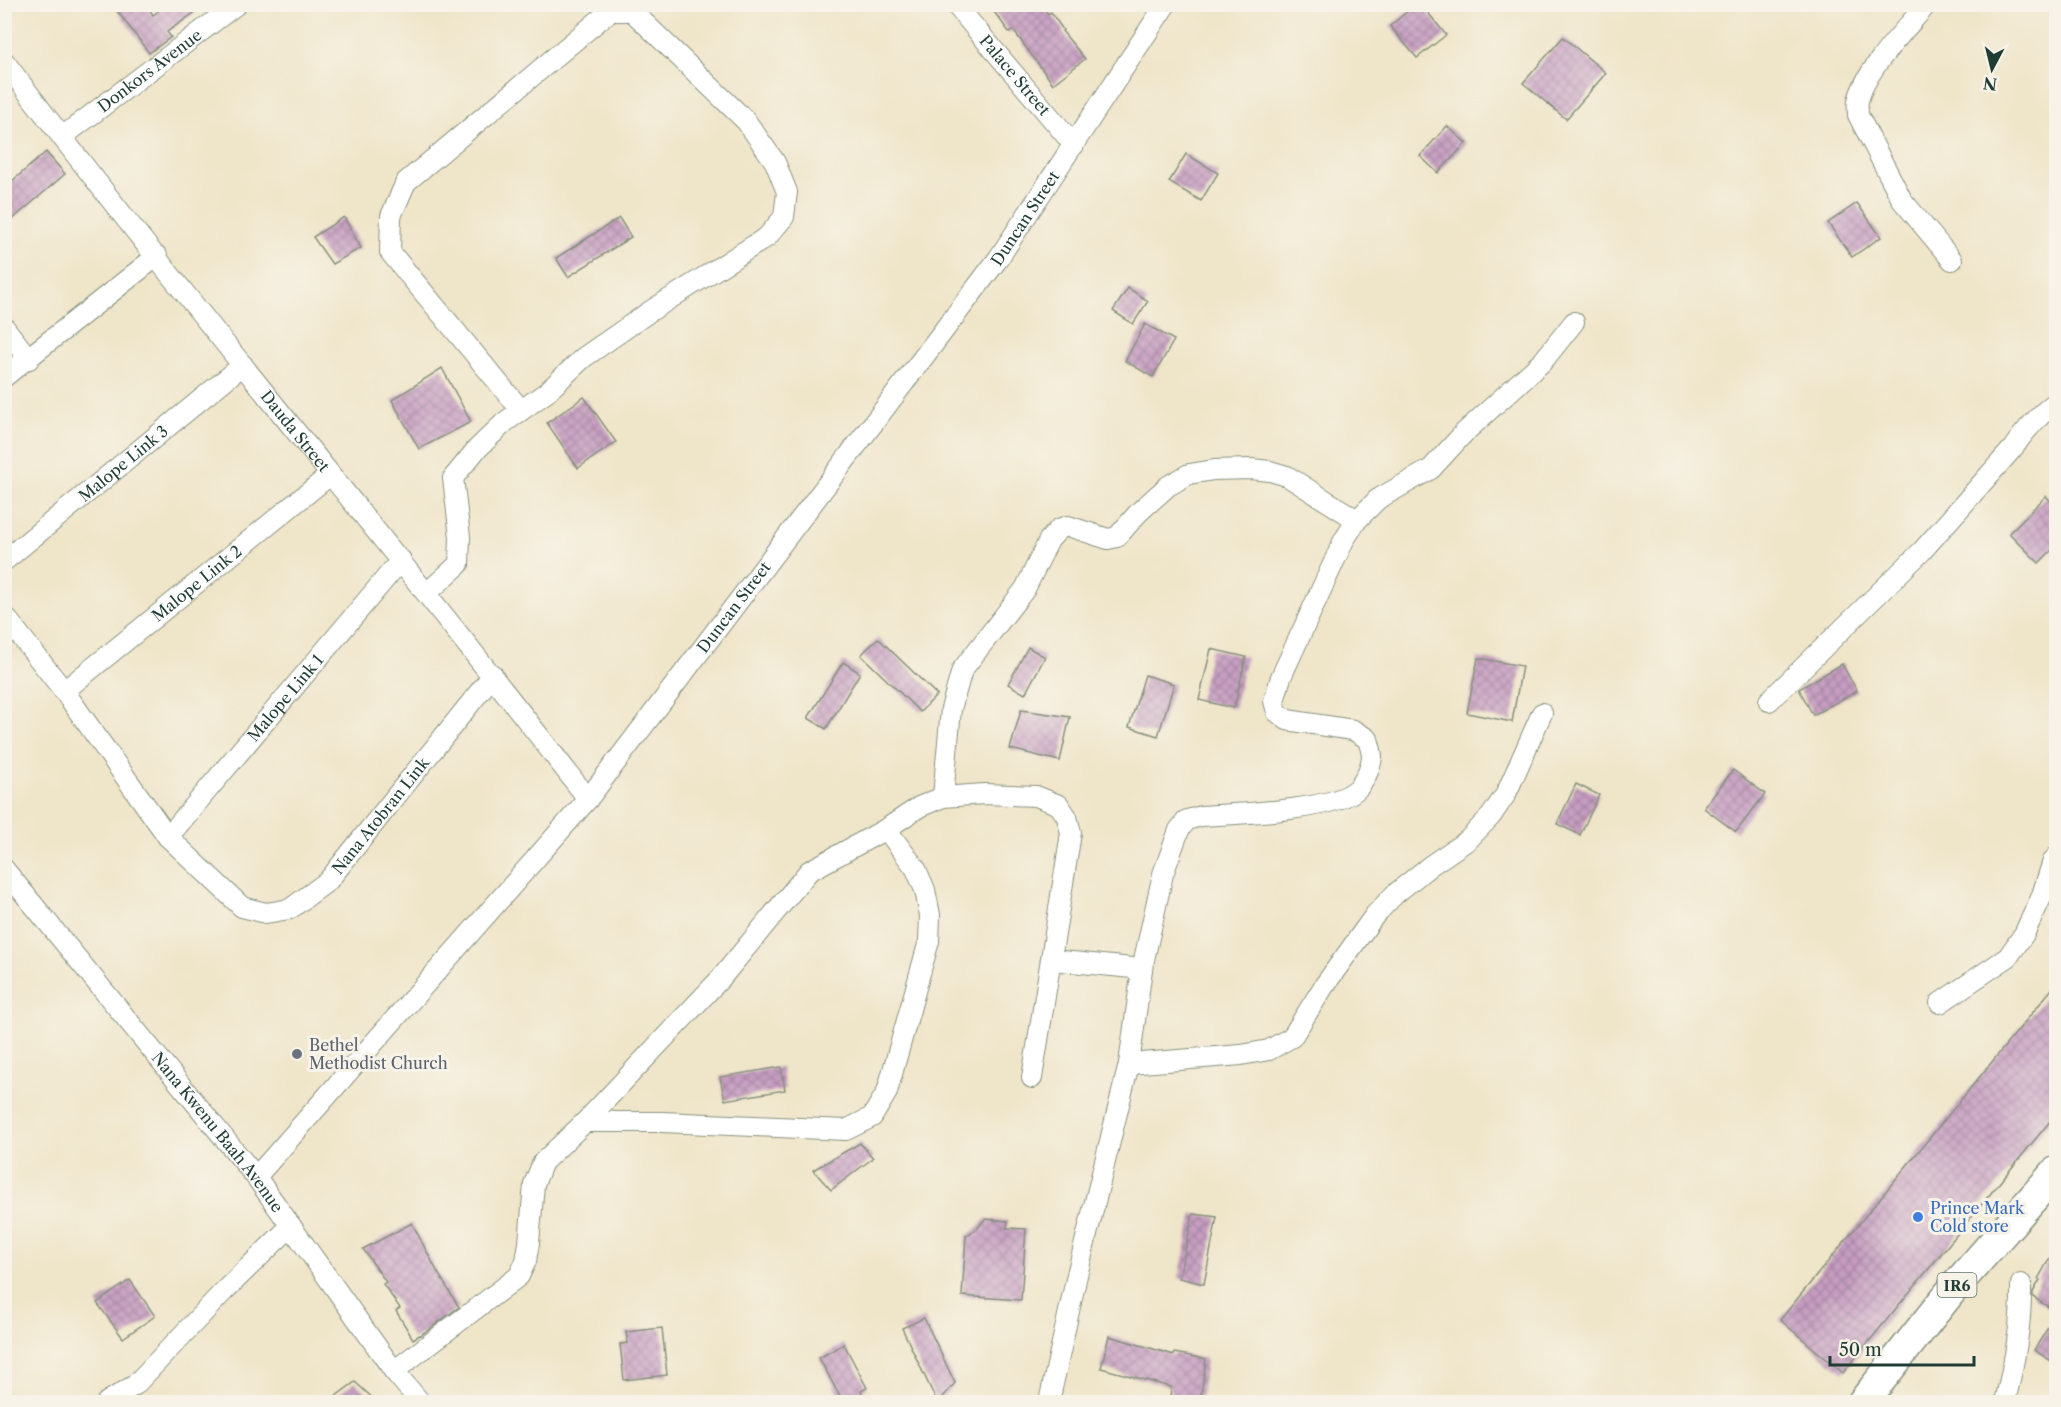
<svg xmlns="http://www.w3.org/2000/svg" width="2061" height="1407" font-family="'Libre Caslon Text',serif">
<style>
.building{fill:url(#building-cross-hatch)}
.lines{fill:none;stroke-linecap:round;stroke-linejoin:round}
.minor-casing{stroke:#87917e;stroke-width:22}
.primary-casing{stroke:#87917e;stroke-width:33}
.minor{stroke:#fff;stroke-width:20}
.primary{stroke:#fff;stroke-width:30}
.worship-dot{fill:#6b7280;stroke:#f7f3e8;stroke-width:2}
.shop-dot{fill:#3f7fe0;stroke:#f7f3e8;stroke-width:2}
.labels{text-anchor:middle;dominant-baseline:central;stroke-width:6;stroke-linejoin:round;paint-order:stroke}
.shield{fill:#f7f3e8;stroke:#60746a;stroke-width:1.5}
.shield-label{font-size:15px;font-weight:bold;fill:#1f3d34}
.street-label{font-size:16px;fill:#1f3d34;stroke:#f7f3e8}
.worship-label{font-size:16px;fill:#5b616d;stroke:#f7f3e8;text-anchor:start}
.shop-label{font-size:16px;fill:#366cbe;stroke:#f7f3e8;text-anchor:start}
</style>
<defs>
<pattern id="building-cross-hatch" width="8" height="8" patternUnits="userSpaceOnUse" patternTransform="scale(1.5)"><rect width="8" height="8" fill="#c79ec2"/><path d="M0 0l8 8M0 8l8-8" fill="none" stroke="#a1829e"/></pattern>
</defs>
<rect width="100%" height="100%" fill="#f7f3e8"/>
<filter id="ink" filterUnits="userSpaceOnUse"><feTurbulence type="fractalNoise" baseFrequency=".0167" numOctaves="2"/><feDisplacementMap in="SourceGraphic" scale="12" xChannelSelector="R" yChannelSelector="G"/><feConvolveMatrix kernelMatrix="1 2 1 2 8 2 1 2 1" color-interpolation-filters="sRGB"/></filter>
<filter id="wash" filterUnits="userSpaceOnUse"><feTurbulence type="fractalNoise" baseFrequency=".008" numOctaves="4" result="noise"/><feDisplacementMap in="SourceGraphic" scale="24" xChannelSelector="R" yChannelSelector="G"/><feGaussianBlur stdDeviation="1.35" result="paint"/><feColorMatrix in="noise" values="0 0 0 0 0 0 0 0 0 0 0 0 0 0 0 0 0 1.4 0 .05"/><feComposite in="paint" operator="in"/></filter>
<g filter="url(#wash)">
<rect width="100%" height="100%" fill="#efe5c9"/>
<g id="blocks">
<!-- building -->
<g class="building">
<path d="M112,4H146L153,15L168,4H207L167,32L171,37L149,53Z"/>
<path d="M988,4H1041L1048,14L1051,12L1063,30L1062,31L1085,59L1053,84L1013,30L1010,33Z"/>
<path d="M1416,4H1421L1446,35L1417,58L1390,26Z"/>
<path d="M1563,37L1606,73L1566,119L1523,83Z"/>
<path d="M1447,126L1466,143L1438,173L1420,156Z"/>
<path d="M46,152L65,174L13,219L4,209V188Z"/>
<path d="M1186,154L1218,173L1201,201L1169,182Z"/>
<path d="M1857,203L1881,237L1852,257L1828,223Z"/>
<path d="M344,217L361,248L332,264L313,237Z"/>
<path d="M619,218L631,237L568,277L556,258Z"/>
<path d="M1128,288L1148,301L1133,324L1113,311Z"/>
<path d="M1145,324L1174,340L1153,377L1125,361Z"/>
<path d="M442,368L471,422L419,449L392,400Z"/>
<path d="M584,397L616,442L578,468L547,423Z"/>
<path d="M2046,496L2056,507V546L2039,563L2009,533Z"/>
<path d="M878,638L937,695L920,712L861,655Z"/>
<path d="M1028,647L1045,657L1025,694L1008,684Z"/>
<path d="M1211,649L1246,657L1234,708L1199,700Z"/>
<path d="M1478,658L1522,666L1512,722L1467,713Z"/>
<path d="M843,662L860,673L826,729L808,718Z"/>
<path d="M1842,664L1857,691L1813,715L1799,689Z"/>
<path d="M1145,675L1174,684L1158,736L1129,727Z"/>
<path d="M1021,710L1070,717L1060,761L1010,749Z"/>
<path d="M1733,770L1765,794L1736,832L1704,808Z"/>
<path d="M1576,784L1599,795L1580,835L1557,824Z"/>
<path d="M2056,984V1114L1843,1373L1780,1320Z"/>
<path d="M781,1067L785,1090L725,1100L720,1077Z"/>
<path d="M860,1143L873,1158L831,1190L813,1170Z"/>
<path d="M1193,1214L1217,1217L1204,1284L1179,1278Z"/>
<path d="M985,1219L1008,1221L1007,1228L1026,1229L1021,1300L962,1296L966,1236L977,1229Z"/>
<path d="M412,1223L438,1273L459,1307L425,1332L413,1339L396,1311L400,1308L383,1284L386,1282L363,1249Z"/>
<path d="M2056,1247V1312L2033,1297V1292L2040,1280L2038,1279Z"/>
<path d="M130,1280L155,1316L123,1338L97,1303Z"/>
<path d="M2056,1315V1364L2034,1350Z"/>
<path d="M924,1318L955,1383L939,1402H937L902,1328Z"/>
<path d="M662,1328L667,1375L624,1380L620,1344L628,1343L626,1332Z"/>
<path d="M1109,1336L1174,1355L1175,1353L1206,1359L1200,1402H1180L1170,1399L1171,1387L1101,1368Z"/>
<path d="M844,1344L867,1388L861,1391L867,1402H843L819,1358Z"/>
<path d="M355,1382L377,1402H328Z"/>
</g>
</g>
</g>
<g filter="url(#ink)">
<use href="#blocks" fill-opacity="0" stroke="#87917e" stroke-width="1.5"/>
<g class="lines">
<!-- minor casing -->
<g class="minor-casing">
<g id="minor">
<path id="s1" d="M955,4L1074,145"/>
<path d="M1927,4C1906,29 1865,70 1858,101C1857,105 1858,110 1858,115L1902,200L1952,260"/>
<path id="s2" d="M4,61C193,312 397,550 588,799"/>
<path id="s3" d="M62,137L237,4"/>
<path d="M4,327L29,359"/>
<path d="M4,377L157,256"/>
<path id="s4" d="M4,561L243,365"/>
<path d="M427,593L459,564L460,537L453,478L476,450L505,422L547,392L583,358L649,312L767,237L784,217L787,192L775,162L746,121L632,11H610L406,182L391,216L390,252L521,410"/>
<path id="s5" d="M4,615L64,691L168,837L242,907L266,913L290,909L328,881L493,675"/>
<path id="s6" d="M64,691L330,475"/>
<path d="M1769,701L1922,551L2013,448C2026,429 2039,415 2056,402"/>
<path d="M943,797L951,709L962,670L1025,589L1049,540L1059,529L1068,526L1108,539L1117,537L1139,512L1168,486L1189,474L1214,470L1251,469L1270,471L1287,476L1357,520"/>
<path id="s7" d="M168,837L401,560"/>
<path id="s8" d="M4,869L256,1177L394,1371L420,1402"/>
<path d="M1052,960L1142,969"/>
<path d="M1940,1003L2008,957L2024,934L2041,898L2053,861L2056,857"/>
<path d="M1129,1064L1241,1055L1269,1050L1292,1037L1324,986L1375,915L1395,894L1431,865L1468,840L1491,816L1506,794L1542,713"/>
<path d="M585,1122H662L846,1130L872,1117L887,1092L929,941L930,915L925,890L916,869L886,829"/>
<path id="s9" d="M256,1177L588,799L998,259L1166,4"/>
<path d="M394,1371L519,1276L526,1261L529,1243L534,1184L543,1162L585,1122L721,978L809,871L886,829L919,807L943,797L984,794L1036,796L1059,805L1067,817L1071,833L1032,1078"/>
<path d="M107,1402L135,1385L224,1291L291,1226"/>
<path d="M1049,1402L1077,1275L1129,1064L1142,969L1163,874L1179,830L1187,820L1201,816C1233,814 1333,811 1356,790C1364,783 1371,767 1372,757C1372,751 1369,744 1368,739L1353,730L1287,720L1277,712L1274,701L1281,677L1344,540L1357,520L1378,499L1431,469L1464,433L1543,361L1574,322"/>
<path d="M2005,1402C2014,1363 2022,1325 2021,1284"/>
</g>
</g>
<!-- primary casing -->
<g class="primary-casing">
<path id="primary" d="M1863,1402L1952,1290L2056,1172"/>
</g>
<!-- minor -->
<use href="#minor" class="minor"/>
<!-- primary -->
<use href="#primary" class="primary"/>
</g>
</g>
<!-- markers -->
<circle class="worship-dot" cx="297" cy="1054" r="6"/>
<circle class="shop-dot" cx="1918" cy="1217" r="6"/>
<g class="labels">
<!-- shield labels -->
<rect class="shield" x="1937.5" y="1273" width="39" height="24" rx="4.5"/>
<g class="shield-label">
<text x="1957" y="1285">IR6</text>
</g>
<!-- street labels -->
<g class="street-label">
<text stroke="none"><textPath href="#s3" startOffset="110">Donkors Avenue</textPath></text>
<text stroke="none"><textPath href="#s1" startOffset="93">Palace Street</textPath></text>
<text stroke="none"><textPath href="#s9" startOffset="1230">Duncan Street</textPath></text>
<text stroke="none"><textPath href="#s2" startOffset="471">Dauda Street</textPath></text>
<text stroke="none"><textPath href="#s4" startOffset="154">Malope Link 3</textPath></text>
<text stroke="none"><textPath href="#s6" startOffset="171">Malope Link 2</textPath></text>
<text stroke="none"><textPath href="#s9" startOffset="744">Duncan Street</textPath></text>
<text stroke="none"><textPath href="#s7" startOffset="182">Malope Link 1</textPath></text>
<text stroke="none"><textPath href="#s5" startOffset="558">Nana Atobran Link</textPath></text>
<text stroke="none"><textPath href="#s8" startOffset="339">Nana Kwenu Baah Avenue</textPath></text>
</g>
<!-- worship labels -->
<g class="worship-label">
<text x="309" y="1045">Bethel<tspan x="309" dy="18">Methodist Church</tspan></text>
</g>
<!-- shop labels -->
<g class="shop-label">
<text x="1930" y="1208">Prince Mark<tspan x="1930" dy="18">Cold store</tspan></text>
</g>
</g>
<!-- margin -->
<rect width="2061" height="1407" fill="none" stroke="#f7f3e8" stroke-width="24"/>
<!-- north arrow -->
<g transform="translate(1992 69) rotate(187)" stroke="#f7f3e8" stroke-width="4.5" paint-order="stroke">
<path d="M0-4.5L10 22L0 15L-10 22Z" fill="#1f3d34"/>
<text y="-9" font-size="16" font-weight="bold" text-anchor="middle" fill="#1f3d34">N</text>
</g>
<!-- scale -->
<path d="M1830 1356v9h144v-9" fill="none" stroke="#1f3d34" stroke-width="3"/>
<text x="1839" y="1356" font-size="18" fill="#1f3d34" stroke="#f7f3e8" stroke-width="4.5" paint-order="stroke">50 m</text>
</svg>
